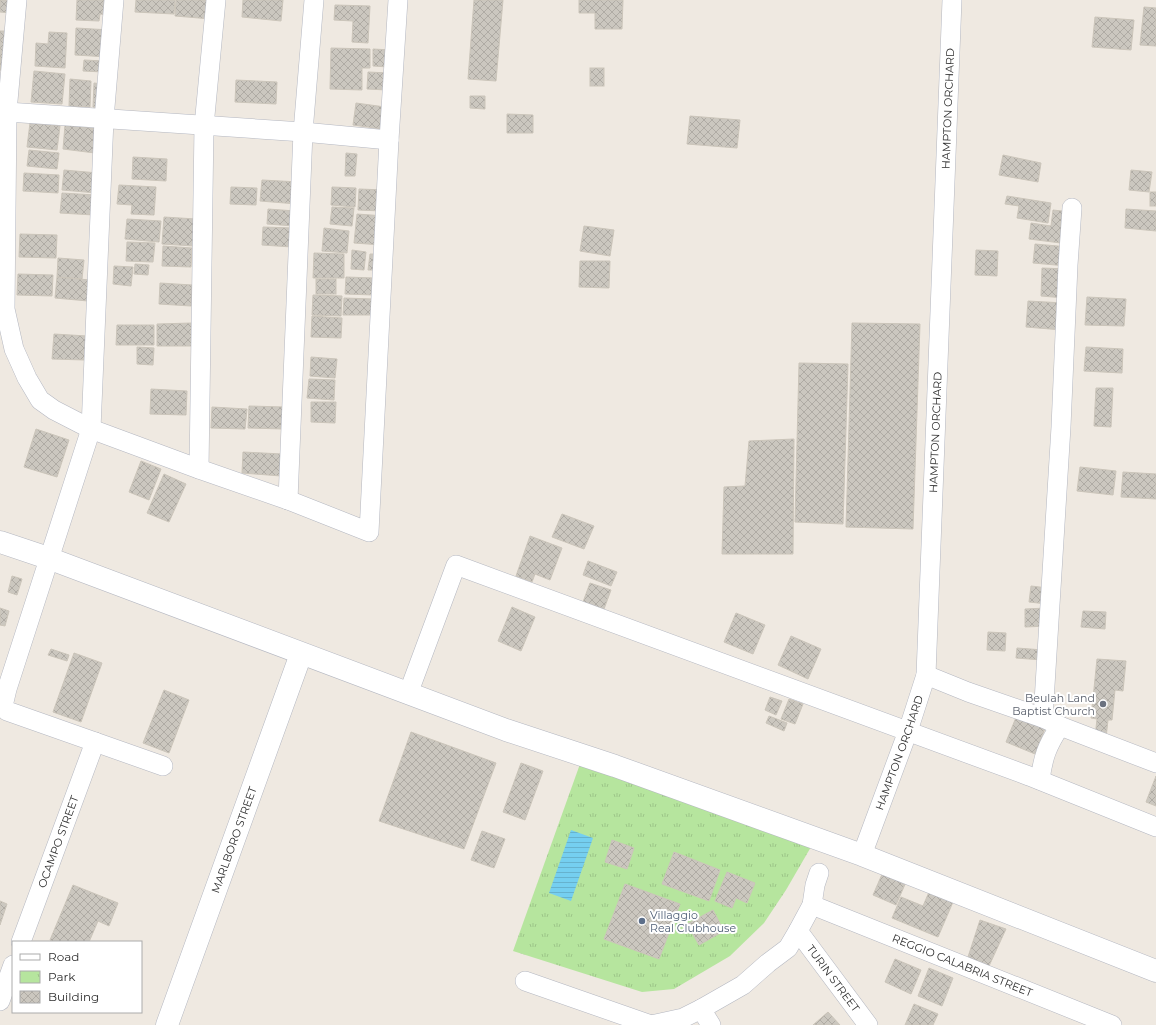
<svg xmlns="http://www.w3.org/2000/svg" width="1156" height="1025" font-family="Montserrat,sans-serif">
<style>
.park{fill:url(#park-tufts)}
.water{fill:url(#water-rules)}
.building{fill:url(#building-cross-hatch);stroke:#cbc5ba}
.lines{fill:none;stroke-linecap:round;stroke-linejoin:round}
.minor-casing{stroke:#b4b7c1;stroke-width:20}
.tertiary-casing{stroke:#b4b7c1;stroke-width:23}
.minor{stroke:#fff;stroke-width:19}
.tertiary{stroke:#fff;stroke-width:22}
.worship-dot{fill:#6b7280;stroke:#fff;stroke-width:1.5}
.service-dot{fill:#5c6f8a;stroke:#fff;stroke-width:1.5}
.labels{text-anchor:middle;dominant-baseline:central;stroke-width:4;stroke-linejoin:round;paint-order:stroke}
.street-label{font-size:11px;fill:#2e2e2e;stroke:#fff}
.worship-label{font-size:11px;fill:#5b616d;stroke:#fff;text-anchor:end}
.service-label{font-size:11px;fill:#4e5e75;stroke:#fff;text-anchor:start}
</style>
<defs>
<pattern id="park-tufts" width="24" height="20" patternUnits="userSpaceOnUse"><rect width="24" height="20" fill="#b6e59e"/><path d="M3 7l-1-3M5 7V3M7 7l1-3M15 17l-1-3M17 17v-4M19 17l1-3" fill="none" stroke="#9dc588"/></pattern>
<pattern id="water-rules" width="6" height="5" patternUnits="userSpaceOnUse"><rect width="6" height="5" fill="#75cff0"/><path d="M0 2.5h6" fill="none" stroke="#66b2ce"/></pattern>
<pattern id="building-cross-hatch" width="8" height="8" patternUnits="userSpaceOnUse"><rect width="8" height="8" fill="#cbc7bf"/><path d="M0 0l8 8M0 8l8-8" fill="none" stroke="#afaba4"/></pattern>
</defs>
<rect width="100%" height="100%" fill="#efe9e1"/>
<!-- park -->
<path class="park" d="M580,764L815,840L786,890L764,923L730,956L674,989L642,992L513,951Z"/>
<!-- water -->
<path class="water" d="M571,830L593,838L571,901L549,893Z"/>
<!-- building -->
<g class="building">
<path d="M0,0H13L12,13L0,12Z"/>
<path d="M77,0H112L111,15L100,14L99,21L76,20Z"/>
<path d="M136,0H175L174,14L135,12Z"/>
<path d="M176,0H213L211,19L175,16Z"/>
<path d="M243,0H283L281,21L242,17Z"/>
<path d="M474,0H503L496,81L468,79Z"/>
<path d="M579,0H623L622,29H595V13H579Z"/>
<path d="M335,5L370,6L368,43L352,42L353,21L334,20Z"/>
<path d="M1144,7L1156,8V46L1140,45Z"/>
<path d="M1095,17L1134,20L1131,50L1092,47Z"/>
<path d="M76,28L110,30L108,57L75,55Z"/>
<path d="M0,31H11L9,71L0,70Z"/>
<path d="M49,32L67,33L65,68L35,66L36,43L48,44Z"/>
<path d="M331,48L370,49V68H362V90L330,89Z"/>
<path d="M373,49L391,50L389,67L373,66Z"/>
<path d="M84,60L104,61L103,72L83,71Z"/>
<rect x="590" y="68" width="14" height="18"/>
<path d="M34,71L65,74L62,104L31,102Z"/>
<path d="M368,72L389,73L387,90L367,89Z"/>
<path d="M70,79L91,81L90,107L69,106Z"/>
<path d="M236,80L277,82L276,104L235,102Z"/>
<path d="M94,83L103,84L102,108L93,107Z"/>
<path d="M470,96H485V109L470,108Z"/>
<path d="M356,103L385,107L382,129L353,125Z"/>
<path d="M507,114L533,115V133H507Z"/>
<path d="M690,116L740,120L737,148L687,144Z"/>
<path d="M30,123L60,126L57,150L27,147Z"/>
<path d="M65,125L98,129L95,153L63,149Z"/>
<path d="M29,150L59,153L57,169L27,166Z"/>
<path d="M346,153L357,154L355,176H345Z"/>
<path d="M1003,155L1041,163L1038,182L999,175Z"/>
<path d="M133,157L167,159L166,181L132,179Z"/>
<path d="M64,170L98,173L97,193L62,190Z"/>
<path d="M1131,170L1152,172L1149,192L1129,190Z"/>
<path d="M24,173L59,175L58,193L23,191Z"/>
<path d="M262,180L299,182L297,204L260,201Z"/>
<path d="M119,185L156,187L154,215L131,214L132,205L117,204Z"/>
<path d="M231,187L257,188L256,205L230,204Z"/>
<path d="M332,187L356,188L355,207L331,205Z"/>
<path d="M359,189L384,190L382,211L358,210Z"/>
<rect x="1150" y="192" width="6" height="14"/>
<path d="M62,193L95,195L94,215L60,213Z"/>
<path d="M1007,196L1051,203L1048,223L1017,218L1019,206L1005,204Z"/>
<path d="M332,207L354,208L352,226L330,224Z"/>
<path d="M268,209L295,211L294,226L267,224Z"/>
<path d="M1126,209L1156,211V231L1125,228Z"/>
<path d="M1053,210L1071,212L1069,244L1029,239L1031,223L1051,226Z"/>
<path d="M357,214L384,216L382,245L354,243Z"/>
<path d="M164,217L196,219L194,246L162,244Z"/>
<path d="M127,219L161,221L159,242L125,239Z"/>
<path d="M584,226L614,230L610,256L580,251Z"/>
<path d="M263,227L293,228L292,247L262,245Z"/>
<path d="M324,228L349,231L347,253L322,251Z"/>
<path d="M20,234L57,235L56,258L19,257Z"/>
<path d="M127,242L155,243L153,262L126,261Z"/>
<path d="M1035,244L1069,247L1067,266L1033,263Z"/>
<path d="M163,246L192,248L191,267L162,266Z"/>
<path d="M352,250L366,252L364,270L351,269Z"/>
<path d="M976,250L998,251L997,276L975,275Z"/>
<path d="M314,253L344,254V278H313Z"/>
<path d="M370,254H382L381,270H368Z"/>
<path d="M58,258L84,260L82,279L57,277Z"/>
<path d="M580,261H610L609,288L579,287Z"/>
<path d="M135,264L149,265L148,275L134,274Z"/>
<path d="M114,266L133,267L131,286L113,284Z"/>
<path d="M1042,268L1067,269L1065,298L1041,296Z"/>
<path d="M18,274L53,275L52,296L17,295Z"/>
<path d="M57,277L90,280L88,301L55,298Z"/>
<path d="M346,277L374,278V295L345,294Z"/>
<rect x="316" y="279" width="20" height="15"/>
<path d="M160,283L192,285L191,306L159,304Z"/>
<path d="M313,295L342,296L341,316L312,315Z"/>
<path d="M1087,297L1126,299L1124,326L1085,325Z"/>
<path d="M344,298L373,299V315H343Z"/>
<path d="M1028,301L1064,303L1062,330L1026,327Z"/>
<path d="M312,316L342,318L341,338L311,337Z"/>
<path d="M192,323V346H157V324Z"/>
<path d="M852,323L920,324L913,529L846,527Z"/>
<path d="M117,325H154V345H116Z"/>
<path d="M54,334L87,336L85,360L52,359Z"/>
<path d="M137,347L154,348L153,365L137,364Z"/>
<path d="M1086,347L1123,349L1122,373L1084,371Z"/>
<path d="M311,357L337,359L335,378L310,376Z"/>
<path d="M799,363L848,364L843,524L795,522Z"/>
<path d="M309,379L335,380L334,400L307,398Z"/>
<path d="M1096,388H1113L1111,427L1094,426Z"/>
<path d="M151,389L187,391L186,415L150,414Z"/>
<path d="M311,402H336L335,423L311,422Z"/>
<path d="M249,406L284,407L283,429L248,428Z"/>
<path d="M212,407L247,409L245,429L211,428Z"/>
<path d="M36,429L69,440L57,477L24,467Z"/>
<path d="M794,439L793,554H722L724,487L745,486L749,441Z"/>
<path d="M243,452L282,454L281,476L242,473Z"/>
<path d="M141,461L161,469L149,500L129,492Z"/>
<path d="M1080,467L1116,471L1113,495L1077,491Z"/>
<path d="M1123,472L1156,474V499L1121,497Z"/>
<path d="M164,474L186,484L169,522L147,513Z"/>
<path d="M562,514L594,526L584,549L552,537Z"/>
<path d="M530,536L562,548L550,580L535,574L532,582L516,576Z"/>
<path d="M588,561L617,572L611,586L583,575Z"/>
<path d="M12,576L22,579L17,595L8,592Z"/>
<path d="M590,583L611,590L604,609L583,602Z"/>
<path d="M1031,586L1048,588L1047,604L1029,602Z"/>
<path d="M512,607L535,617L521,651L498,641Z"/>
<path d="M0,608L9,611L5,626L0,625Z"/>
<path d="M1047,608L1048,626L1025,627V609Z"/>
<path d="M1083,611L1106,612L1105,629L1081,627Z"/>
<path d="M736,613L765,625L753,654L724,642Z"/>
<path d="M988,632L1006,633L1005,651L987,650Z"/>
<path d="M791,636L821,649L808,679L778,665Z"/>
<path d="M1017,648L1043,650L1042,660L1016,658Z"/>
<path d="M51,649L69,655L67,661L48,655Z"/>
<path d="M74,653L102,663L81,722L53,712Z"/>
<path d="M1097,659L1126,661L1123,691L1115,690L1112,720H1108L1106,738L1095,737L1097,719L1091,718Z"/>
<path d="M164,690L189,700L169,753L143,743Z"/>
<path d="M770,697L782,701L776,715L765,710Z"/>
<path d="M789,699L803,704L795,724L781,719Z"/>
<path d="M1017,715L1046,726L1035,754L1006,742Z"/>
<path d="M769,716L787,723L784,731L766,723Z"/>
<path d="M411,732L496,763L464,849L379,821Z"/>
<path d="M521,763L543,771L525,820L503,812Z"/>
<path d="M1156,776V806L1146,802Z"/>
<path d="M482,831L505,839L494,868L471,860Z"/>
<path d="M612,840L634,848L627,869L605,862Z"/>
<path d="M674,852L720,870L709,901L662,884Z"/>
<path d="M727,872L755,883L747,903L736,898L732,908L715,901Z"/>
<path d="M883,872L906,882L896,905L873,895Z"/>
<path d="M625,884L680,904L659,959L604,939Z"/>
<path d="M73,885L118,903L109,926L98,921L89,942H54L50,940Z"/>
<path d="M929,892L953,902L938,937L892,918L901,897L923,906Z"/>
<path d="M0,901L7,904L0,925Z"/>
<path d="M713,910L724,931L699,945L687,924Z"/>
<path d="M980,920L1006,929L989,966L968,957Z"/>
<path d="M895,959L921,970L911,994L885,982Z"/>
<path d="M929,968L953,978L942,1006L918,996Z"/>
<path d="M914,1004L938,1014L933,1025H905Z"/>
<path d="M828,1012L840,1025H813Z"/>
</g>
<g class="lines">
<!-- minor casing -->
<g class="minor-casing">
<g id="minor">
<path d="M17,0L7,112L5,309L14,349L27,378L40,400L54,410L91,429L199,469L288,500L369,532L389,140L398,0"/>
<path d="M114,0L104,119L91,429L7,689L3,706L7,711L163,766"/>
<path d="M7,112L303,132L389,140"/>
<path d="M199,469L204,126L216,0"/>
<path d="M288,500L303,132L314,0"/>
<path d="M926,675L968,692L1043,718L1060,726L1156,763"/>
<path d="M408,694L456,565L1029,776L1156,827"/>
<path d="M1043,718L1061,427L1068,265L1072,208"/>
<path d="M1040,780C1043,757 1047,746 1060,726"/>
<path id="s1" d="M862,855L908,731L926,675L952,0"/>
<path id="s2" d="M812,905L1112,1025"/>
<path id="s3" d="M798,931L868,1025"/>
<path id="s4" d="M21,942L95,742"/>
<path d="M525,981L651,1025"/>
<path d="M0,1001L13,965"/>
<path d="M701,1009L711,1025"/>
<path d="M651,1025L683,1018L701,1009L743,985L768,963L788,948L798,931L812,905L815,885L819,873"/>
</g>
</g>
<!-- tertiary casing -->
<g class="tertiary-casing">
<g id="tertiary">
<path d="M0,542L48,558L506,730L615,766L862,855L1156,971"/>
<path id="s5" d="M167,1025L301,654"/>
</g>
</g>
<!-- minor -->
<use href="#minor" class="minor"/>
<!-- tertiary -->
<use href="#tertiary" class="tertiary"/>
</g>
<!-- markers -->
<circle class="worship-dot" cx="1103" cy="704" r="4"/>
<circle class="service-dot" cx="642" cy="921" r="4"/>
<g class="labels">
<!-- street labels -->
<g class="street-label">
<text stroke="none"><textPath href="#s1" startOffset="758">HAMPTON ORCHARD</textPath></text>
<text stroke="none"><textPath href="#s1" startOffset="434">HAMPTON ORCHARD</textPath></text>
<text stroke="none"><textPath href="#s1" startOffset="109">HAMPTON ORCHARD</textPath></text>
<text stroke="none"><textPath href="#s5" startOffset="197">MARLBORO STREET</textPath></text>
<text stroke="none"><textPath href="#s4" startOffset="107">OCAMPO STREET</textPath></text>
<text stroke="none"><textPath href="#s2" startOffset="162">REGGIO CALABRIA STREET</textPath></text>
<text stroke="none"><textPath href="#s3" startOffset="59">TURIN STREET</textPath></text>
</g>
<!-- worship labels -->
<g class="worship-label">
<text x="1095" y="698">Beulah Land<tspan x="1095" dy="13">Baptist Church</tspan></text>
</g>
<!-- service labels -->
<g class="service-label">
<text x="650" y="915">Villaggio<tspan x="650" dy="13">Real Clubhouse</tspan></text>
</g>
</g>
<!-- legend -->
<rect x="12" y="941" width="130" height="72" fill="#ffffff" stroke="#ababab"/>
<rect x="20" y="954" width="20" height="6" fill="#ffffff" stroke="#ababab"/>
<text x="48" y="961" font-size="12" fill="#2e2e2e">Road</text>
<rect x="20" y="971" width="20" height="12" fill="url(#park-tufts)" stroke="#ababab"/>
<text x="48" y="981" font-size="12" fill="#2e2e2e">Park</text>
<rect x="20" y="991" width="20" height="12" fill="url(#building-cross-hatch)" stroke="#ababab"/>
<text x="48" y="1001" font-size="12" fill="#2e2e2e">Building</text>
</svg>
